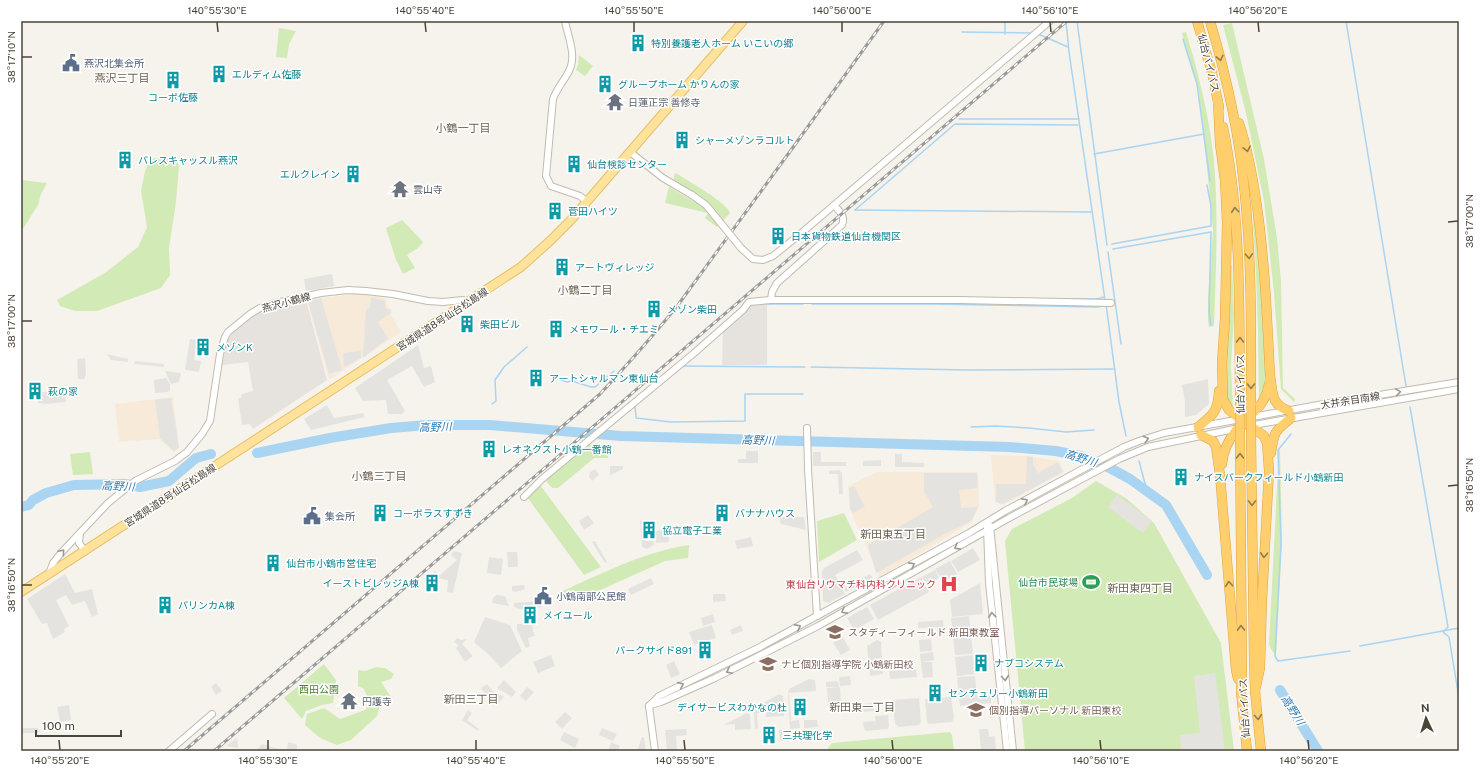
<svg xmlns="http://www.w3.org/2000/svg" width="1480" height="772" font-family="'Public Sans','Noto Sans JP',sans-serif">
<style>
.commercial{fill:#f7ead8}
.industrial{fill:#e6e2dd}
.green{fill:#d2eab5}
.parking{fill:#e5e3e0}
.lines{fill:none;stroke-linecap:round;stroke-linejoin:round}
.stream{stroke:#a9d4f2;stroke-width:1.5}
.river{stroke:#a9d4f2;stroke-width:10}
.minor-casing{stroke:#c2bbae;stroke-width:8}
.major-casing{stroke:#e6c16a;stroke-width:10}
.highway-casing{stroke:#e0a43c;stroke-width:10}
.minor{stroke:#fff;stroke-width:6}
.major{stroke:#ffe39c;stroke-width:8}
.highway{stroke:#ffcf6e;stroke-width:9}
.rail-casing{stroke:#9a9a9a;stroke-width:3}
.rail{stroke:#fff;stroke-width:1.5;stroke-dasharray:4.5;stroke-linecap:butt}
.minor-bridge-casing{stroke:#c2bbae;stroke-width:8;stroke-linecap:butt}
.highway-bridge-casing{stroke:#e0a43c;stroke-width:10;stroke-linecap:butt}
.minor-bridge{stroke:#fff;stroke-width:6}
.highway-bridge{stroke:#ffcf6e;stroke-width:9}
.oneway{stroke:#937c4e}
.oneway2{stroke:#9c9892}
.ticks{fill:none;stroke:#4b4439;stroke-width:1.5}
.labels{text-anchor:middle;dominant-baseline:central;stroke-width:3;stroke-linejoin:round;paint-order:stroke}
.culture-label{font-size:10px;fill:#0d838f;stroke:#fff;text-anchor:start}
.service-label{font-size:10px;fill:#4e5e75;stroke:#fff;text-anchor:start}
.street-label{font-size:10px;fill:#4b4439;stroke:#fff}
.worship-label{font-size:10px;fill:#5b616d;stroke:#fff;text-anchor:start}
.leisure-label{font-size:10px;fill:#27864d;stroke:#fff;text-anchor:end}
.health-label{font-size:10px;fill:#be3a42;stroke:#fff;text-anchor:end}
.education-label{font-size:10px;fill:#785e54;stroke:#fff;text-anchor:start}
.park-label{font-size:10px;fill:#4a7f2a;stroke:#fff}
.neighbourhood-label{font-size:11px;fill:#6e6250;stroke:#fff}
.water-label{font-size:11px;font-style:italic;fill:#2e7ab2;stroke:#fff}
.neatline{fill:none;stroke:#4b4439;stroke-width:1.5}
.ticks-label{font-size:10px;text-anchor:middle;fill:#4b4439}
</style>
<rect width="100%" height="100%" fill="#f6f3ec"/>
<!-- commercial -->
<g class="commercial">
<path d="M356,294L376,295L386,299L387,306L392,310L391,315L401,332L329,380L307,300Z"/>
<path d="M173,397L179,448L174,452L159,439L119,442L115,404Z"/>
<path d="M991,455L1027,456L1059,461L1064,472L1003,505L995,502Z"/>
<path d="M877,472H978L979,506L972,522L880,577L850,510L848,486Z"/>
</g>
<!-- industrial -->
<g class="industrial">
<path d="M306,300L327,380L253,429L250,424L242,425L238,398H241L242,394L253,391L248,362L222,365L228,339L237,328L250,317L263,310Z"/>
<path d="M751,305H767V365H722L723,328Z"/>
</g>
<!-- green -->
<g class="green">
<path d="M1232,23L1264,159L1277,238L1281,281L1283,388L1295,399L1294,402L1281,389L1274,293L1264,201L1246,113L1223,25Z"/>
<path d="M279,28L296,31L289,44L287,58L276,57Z"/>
<path d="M1186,32C1198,71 1208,112 1213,152C1219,209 1216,268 1214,326L1209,327L1208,321V297L1213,230L1210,197L1199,92L1182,33Z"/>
<path d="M579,55L593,66L585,76L576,70L578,65Z"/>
<path d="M162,157L173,158L179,165L176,202L169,248L170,275L161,288L97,311H75L60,306L57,300L105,273L138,247L147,227L141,191L145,171L150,159Z"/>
<path d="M676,173C686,180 728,203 730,213L717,227L705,218L708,213L665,203L669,187L700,205L704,201L674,181V175Z"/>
<path d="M21,180L47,183L41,194L38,205L21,232Z"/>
<path d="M1254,210L1255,219L1265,326V391L1259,404L1258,335L1256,273L1253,218Z"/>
<path d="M402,220L423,242L418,248L407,255L415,268L403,274L396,260L386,228Z"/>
<path d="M1230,265H1232L1234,314L1231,366L1233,409L1225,394Z"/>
<path d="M586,444L608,445V458H594L558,488H552L546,481L548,477Z"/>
<path d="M1279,448H1280L1282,542L1276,656L1270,648L1269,644Z"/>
<path d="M90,452L93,474L73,475L70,454Z"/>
<path d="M1096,481L1127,499L1154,523L1221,643L1234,751H1025L1005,541L1012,529L1072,498Z"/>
<path d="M540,485L601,567L584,575L527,497Z"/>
<path d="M844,513L857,540L819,562L817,521Z"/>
<path d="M689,545L688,558L665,561L587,596L585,593L573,598L569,595L558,599L556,594C599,575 642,552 689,545Z"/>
<path d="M324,664L336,680L333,703L322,705L306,711L302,719L284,698Z"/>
<path d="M376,667L385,668L394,674L391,679L381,682L391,697L381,703L377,716L351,740L337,745L320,738L305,725L307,714L324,708L340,719L365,710L375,698H368L364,689L358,686V670L365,671Z"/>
<path d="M950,732L952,735L954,751H828V748L832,743Z"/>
</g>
<!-- parking -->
<g class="parking">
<path d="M332,274L334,286L306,291L304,279Z"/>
<path d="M371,297L385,301V308L390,310L391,313L378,322L388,338L363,358L366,310L370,307Z"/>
<path d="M321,298L342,370L329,374L308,302Z"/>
<path d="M190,339L197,340L194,360L201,361L199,372L185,370Z"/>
<path d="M418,345L424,368L431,366L435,382L424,387L412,366L387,380L405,411L402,414H388L386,400L363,401L355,388Z"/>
<path d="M361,351V358L344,367L343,353Z"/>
<path d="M107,354L128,359V362L111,360Z"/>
<path d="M85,358L86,375L84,379H78L77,359Z"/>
<path d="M135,361L164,364V367L134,364Z"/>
<path d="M165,371L181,373L179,382L171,384Z"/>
<path d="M166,378L170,384V390L168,392L155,393L154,380Z"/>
<path d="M1208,379L1209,404L1196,415L1185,417V401L1182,385Z"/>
<path d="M65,390L66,402L45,404L38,403L37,393Z"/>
<path d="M171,398L179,447L174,451L160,438L155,400Z"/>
<path d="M327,405L334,418L363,413L365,417L311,430L304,419Z"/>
<path d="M746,451H758V463H738V459H746Z"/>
<path d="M813,452H821V462H846V466H813Z"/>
<path d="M895,454H902V462L924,463V467H895Z"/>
<path d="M1027,456L1033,457V464L1038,473L1058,462L1063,472L1003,504L996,502V484H1026Z"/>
<path d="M881,460V466H863V461Z"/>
<path d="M610,466H623V469L610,475Z"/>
<path d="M595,469L599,475L592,481L589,477L590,472Z"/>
<path d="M839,470L842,473L843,494H839L838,474H829V471Z"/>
<path d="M924,473H977L978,488L959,490L961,508L978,507L971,521L948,532L876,573L868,545L933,507L924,491Z"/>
<path d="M854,486L865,507L853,513L850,509L849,488Z"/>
<path d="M1117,495L1152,521L1143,533L1108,507Z"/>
<path d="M588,515L594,523L584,530L579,521Z"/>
<path d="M779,517H804L806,530L781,524Z"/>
<path d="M643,520L645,541H653L654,545L647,549L642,547L640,521Z"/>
<path d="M669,530V542L656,543L655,531Z"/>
<path d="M751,537L753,546L737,549L735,541Z"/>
<path d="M595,541L607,562L605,563L592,542Z"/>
<path d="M973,548L980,560L958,572L951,561Z"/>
<path d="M857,550L863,560L835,575L845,594L828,603L823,601L822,572L824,568Z"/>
<path d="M454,551L462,553L453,593L447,592L448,580L429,577L435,571L440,575L457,560L451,555Z"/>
<path d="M507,552H517L518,567H508Z"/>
<path d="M489,557L503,559L501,575L487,573Z"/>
<path d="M950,561L957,574L943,582L935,569Z"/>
<path d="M935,570L939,578L927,585L922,577Z"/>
<path d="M65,574L75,593L92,589L98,614L92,617L85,601L72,605L66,595L56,600L69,626L64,629L65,632L53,639L47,623L42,624L27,599Z"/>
<path d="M870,574L873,578L846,592L844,588Z"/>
<path d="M921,577L929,592L878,620L870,605Z"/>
<path d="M651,578L654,584L631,595L628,589Z"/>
<path d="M980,583L983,614L952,617L950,600Z"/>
<path d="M524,585L525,589L516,592L512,591V586Z"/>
<path d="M713,594H725L726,601L713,602Z"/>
<path d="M496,595L505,596L509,606L492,603L493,598Z"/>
<path d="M543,601V607L520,609L514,607V603Z"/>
<path d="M867,607L874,619L854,630L847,618Z"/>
<path d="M713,614L715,622L703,626L701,618Z"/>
<path d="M969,616L973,654L955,655L951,618Z"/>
<path d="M485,617L510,625L522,651L501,668L488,654L474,642Z"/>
<path d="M943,620L944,634H939L938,627L918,628V622Z"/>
<path d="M532,623L533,631L535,636L528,638L530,646L526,648L517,630V624Z"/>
<path d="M712,625L716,638L694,645L689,632Z"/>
<path d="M741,625L743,631L732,635L730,630Z"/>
<path d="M843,637L850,650L841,655L833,643Z"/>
<path d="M457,638L461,640L467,639L462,644L473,656L465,662L456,648L459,645L454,642Z"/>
<path d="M931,639L932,651L920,652L919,640Z"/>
<path d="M877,640L881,642L883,674L870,676L867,646Z"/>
<path d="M933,652L934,660L921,662L920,654Z"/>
<path d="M551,655L555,666L538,673L533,662Z"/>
<path d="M973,655L975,674L957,676L955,657Z"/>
<path d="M674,661L680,674L671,678L666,665Z"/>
<path d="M921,662H932L933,677L923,678Z"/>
<path d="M916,669L917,677L890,679L889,671Z"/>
<path d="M1215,673L1225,751H1181L1180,735L1200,733L1194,676Z"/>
<path d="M850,676L851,685L840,686L839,677Z"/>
<path d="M975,676L977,696L959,697L957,677Z"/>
<path d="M809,679L815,680L816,691L788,693L789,689Z"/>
<path d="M504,680L516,692L512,697L497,688Z"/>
<path d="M838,681L839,687H826V682Z"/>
<path d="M216,683L222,691L216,695L211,687Z"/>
<path d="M487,684L493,691L504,697L499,703L492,696L488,698L481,688Z"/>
<path d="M527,687L534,692L526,701L520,696Z"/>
<path d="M840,687L841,703L828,704L827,688Z"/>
<path d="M779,694L783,696L784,716L766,717L765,702Z"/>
<path d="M788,694H789L791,721L799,720L800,728L790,729Z"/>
<path d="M991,695V703L960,706L959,698Z"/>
<path d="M951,697L954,718L952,722L929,724L927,722L925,699Z"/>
<path d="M919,698L921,722L919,725L899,727L895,724L892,700Z"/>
<path d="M873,703L874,711L861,712V704Z"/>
<path d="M764,704L765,712L757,713L758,728L755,729L754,713L757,707Z"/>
<path d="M69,705L71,720L60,722L57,707Z"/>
<path d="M468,710L472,713L467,720L479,729L478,731L462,720Z"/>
<path d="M565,712L572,718L562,729L555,722Z"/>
<path d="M747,713L750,715L751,729L735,730V724L723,725Z"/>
<path d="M888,715L889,726L888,729L866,731L864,729L863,722L875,721L876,725L875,716Z"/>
<path d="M804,720H817L818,727L804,728Z"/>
<rect x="21" y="728" width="17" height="5"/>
<path d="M602,728L617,734L613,741L599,735Z"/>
<path d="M686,729L687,735L676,736L677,751H667L665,730Z"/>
<path d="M979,729H988L989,737L995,736L996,751H981Z"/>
<path d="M779,730H785V741H780Z"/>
<path d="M564,732L579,739L575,748L560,740Z"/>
<path d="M642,737H644L646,751H637Z"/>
<path d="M237,738L238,748L226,746Z"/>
<path d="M288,742L296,744L297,746V751H287Z"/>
<path d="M611,742L620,746L618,751H608Z"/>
<path d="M262,744L286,751H256Z"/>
</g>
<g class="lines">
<!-- stream -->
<g class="stream">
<path d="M1066,21L1069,52L1105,300"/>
<path d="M1077,21L1107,245"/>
<path d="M1346,21L1406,386"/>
<path d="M962,32L1032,33"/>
<path d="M1005,34V21"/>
<path d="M1038,34L1068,47"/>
<path d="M1183,39L1197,84L1210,181"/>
<path d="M959,119H1079"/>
<path d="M1094,154L1204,134"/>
<path d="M855,210L955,124L1078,125"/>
<path d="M855,210L1091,212"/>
<path d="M1112,244L1211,226V206L1207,185"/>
<path d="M1113,249L1211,232L1209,312L1211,325"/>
<path d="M1108,252L1121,344"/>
<path d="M787,297H807"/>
<path d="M1060,299H1097L1104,297"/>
<path d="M759,304H803"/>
<path d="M812,304H932L1097,307L1104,306"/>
<path d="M1106,304L1119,402L1126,436"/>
<path d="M682,366L805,367"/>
<path d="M811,367L969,370L1115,369"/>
<path d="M558,379L567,382L572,381L591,387H595L614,371"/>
<path d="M492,404L496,401L495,380L504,367L527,347"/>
<path d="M635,405L636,418L671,422L745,421V394H803"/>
<path d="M1410,407L1448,627L1443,632L1449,637L1459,698"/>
<path d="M971,427L995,426L1029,428L1066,432L1094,430"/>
<path d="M1291,434L1278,450L1281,544L1275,656L1278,661L1350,651"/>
<path d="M1139,461L1147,491"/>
<path d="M1360,646L1459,628"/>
</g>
<!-- river -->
<g class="river">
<path d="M257,453L330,438L391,428L428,425H490L621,436L1009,447L1056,451L1080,456L1108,467L1130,479L1166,505L1207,575"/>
<path d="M21,507L29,505L33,500L46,493L74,485L125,484L140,487L169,481L196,458L211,454"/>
<path d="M1280,690L1318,751"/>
</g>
<!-- minor casing -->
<g class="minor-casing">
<g id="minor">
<path d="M565,21C568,37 577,56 569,71C564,81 557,88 553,99L546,176L551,186L580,196L586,201"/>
<path d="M630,152L663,178L692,195"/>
<path d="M834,205C839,211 846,216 842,225L777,283L772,292L771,300H960L1111,303"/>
<path d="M799,235L1050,21"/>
<path d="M1248,426L1459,389"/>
<path d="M807,428L808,469L817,616"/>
<path d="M524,497L542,479L693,354L743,310L749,302L771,300"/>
<path d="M990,526L1013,751"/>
<path d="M987,528L989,583L1007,751"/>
<path d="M80,533L79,543L85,551"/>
<path d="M49,574L53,563L61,553L108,503L135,481L175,461L187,452L202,434L210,421L220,354L225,337L228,332L250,314L260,308L272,304L321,293L348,290L366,291L393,294L428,301L443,302L463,300L467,303"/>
<path d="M650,705L661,702L715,678L818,626L1009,518L1119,459L1148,447L1239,428"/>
<path d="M649,706L659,696L758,648L969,533L1005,511L1079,471L1124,447L1139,441L1164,433L1318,405L1459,382"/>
<path d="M649,706L655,751"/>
<path d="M169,751L212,714"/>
</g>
</g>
<!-- major casing -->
<g class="major-casing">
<path id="major" d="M21,592L521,267L551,240L571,220L743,21"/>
</g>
<!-- highway casing -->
<g class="highway-casing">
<g id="highway">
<path d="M1197,21L1212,73L1219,107"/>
<path d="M1210,21C1227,78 1240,137 1245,196C1252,265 1251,335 1251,405"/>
<path d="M1218,102L1220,144L1225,181L1227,223L1225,318L1222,363L1223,399L1229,410L1235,415L1264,436L1267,443L1269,471L1262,601L1260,668L1255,691"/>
<path d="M1239,123C1248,150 1253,178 1257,207C1265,262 1267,319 1270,375C1273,392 1270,404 1289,411"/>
<path d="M1223,127C1242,219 1239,313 1240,407"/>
<path d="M1198,427C1213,415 1218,412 1219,391"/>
<path d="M1201,435L1213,441L1216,447L1220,475L1236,670L1238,679"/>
<path d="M1251,436L1254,660L1255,691L1261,751"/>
<path d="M1240,438L1242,671L1241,692L1247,751"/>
<path d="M1271,453C1274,431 1275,431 1291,418"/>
<path d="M1222,464C1223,451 1228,440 1237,429C1250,413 1265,408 1269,384"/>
</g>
</g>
<!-- minor -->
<use href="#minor" class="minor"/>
<!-- major -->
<use href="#major" class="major"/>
<!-- highway -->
<use href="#highway" class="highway"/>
<!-- rail casing -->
<g class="rail-casing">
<g id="rail">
<path d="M184,751L600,394C627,365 653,336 678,305L794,146L884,21"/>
<path d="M214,751L1067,21"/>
</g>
</g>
<!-- rail -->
<use href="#rail" class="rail"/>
<!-- minor-bridge casing -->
<g class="minor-bridge-casing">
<path id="minor-bridge" d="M692,195L706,205L741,248L753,259L763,260L773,256L799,235"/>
</g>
<!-- highway-bridge casing -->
<g class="highway-bridge-casing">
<g id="highway-bridge">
<path d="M1251,405V436"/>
<path d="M1240,438V407"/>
</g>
</g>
<!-- minor-bridge -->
<use href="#minor-bridge" class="minor-bridge"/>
<!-- highway-bridge -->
<use href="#highway-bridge" class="highway-bridge"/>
</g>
<!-- one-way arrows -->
<defs><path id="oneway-chevron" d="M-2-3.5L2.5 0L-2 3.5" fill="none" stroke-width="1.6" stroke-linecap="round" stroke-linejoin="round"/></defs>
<g class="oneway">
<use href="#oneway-chevron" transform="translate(1220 58) rotate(76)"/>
<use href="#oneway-chevron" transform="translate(1247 149) rotate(78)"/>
<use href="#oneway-chevron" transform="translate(1235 210) rotate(-95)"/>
<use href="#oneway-chevron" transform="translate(1249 256) rotate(87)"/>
<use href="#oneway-chevron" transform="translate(1240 340) rotate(-90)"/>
<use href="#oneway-chevron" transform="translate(1251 386) rotate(90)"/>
<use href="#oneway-chevron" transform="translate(1240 456) rotate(-90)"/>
<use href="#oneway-chevron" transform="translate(1252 503) rotate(90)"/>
<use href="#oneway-chevron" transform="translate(1264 555) rotate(93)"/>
<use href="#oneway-chevron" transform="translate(1229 584) rotate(-95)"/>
<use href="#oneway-chevron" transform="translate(1241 628) rotate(-91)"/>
<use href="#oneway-chevron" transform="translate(1258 717) rotate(85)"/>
</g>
<g class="oneway2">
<use href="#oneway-chevron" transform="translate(1398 392) rotate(-9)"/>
<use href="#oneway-chevron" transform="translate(1146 439) rotate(-17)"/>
<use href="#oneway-chevron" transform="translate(1025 501) rotate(-29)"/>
<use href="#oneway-chevron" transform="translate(957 547) rotate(151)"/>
<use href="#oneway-chevron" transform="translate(62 552) rotate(-49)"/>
<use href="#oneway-chevron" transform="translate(912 565) rotate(-29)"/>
<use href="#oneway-chevron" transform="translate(844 611) rotate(151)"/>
<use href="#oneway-chevron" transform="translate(992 615) rotate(-96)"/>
<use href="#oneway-chevron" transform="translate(798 627) rotate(-28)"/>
<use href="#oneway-chevron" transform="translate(729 671) rotate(153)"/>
<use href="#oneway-chevron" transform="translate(1005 678) rotate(85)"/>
<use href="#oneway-chevron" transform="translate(681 685) rotate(-24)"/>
</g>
<!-- ticks -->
<path class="ticks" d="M217,22L218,32M425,22L426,32M634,22V32M842,22V32M1050,22L1051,32M1258,22L1259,32M22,57H32M1448,222L1458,221M22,321H32M1448,486L1458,485M22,585H32M59,740L60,750M268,740V750M476,740V750M684,740L685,750M892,740L893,750M1100,740L1101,750M1308,740L1309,750"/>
<!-- icons -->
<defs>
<g id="building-bare" transform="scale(1.38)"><path d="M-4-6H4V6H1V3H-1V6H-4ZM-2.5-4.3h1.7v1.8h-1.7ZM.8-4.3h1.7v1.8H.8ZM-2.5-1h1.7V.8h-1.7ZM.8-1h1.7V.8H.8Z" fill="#0f9aa8" stroke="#fff" stroke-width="2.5" paint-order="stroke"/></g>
<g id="civic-bare" transform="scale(1.38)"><path d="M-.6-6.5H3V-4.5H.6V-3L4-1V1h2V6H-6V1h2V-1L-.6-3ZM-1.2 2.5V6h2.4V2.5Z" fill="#5c6f8a" stroke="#fff" stroke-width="2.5" paint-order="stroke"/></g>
<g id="temple-bare" transform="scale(1.38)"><path d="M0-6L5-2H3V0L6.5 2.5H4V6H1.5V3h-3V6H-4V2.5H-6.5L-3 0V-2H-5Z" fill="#6b7280" stroke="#fff" stroke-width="2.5" paint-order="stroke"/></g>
<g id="stadium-bare" transform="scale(1.38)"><path d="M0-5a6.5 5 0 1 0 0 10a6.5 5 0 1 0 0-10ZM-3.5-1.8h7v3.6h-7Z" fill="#2e9e5b" stroke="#fff" stroke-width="2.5" paint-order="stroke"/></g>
<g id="hospital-bare" transform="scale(1.38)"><path d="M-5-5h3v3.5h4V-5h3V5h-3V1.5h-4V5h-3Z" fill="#e0444e" stroke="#fff" stroke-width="2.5" paint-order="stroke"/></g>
<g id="school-bare" transform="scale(1.38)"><path d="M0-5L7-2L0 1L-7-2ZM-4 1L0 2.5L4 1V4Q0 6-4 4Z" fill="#8d6e63" stroke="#fff" stroke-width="2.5" paint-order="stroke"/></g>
</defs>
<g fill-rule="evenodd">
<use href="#building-bare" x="638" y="43"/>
<use href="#civic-bare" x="71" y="63"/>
<use href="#building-bare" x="219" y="74"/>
<use href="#building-bare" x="173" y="80"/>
<use href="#building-bare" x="605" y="84"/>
<use href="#temple-bare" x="615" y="102"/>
<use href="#building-bare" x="682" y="140"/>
<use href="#building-bare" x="125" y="160"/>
<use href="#building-bare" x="574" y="164"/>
<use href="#building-bare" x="353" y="174"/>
<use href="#temple-bare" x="400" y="189"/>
<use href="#building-bare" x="555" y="211"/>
<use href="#building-bare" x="778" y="236"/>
<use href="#building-bare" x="562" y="267"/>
<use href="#building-bare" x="654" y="309"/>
<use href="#building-bare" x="467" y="324"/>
<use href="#building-bare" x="556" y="329"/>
<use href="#building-bare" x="203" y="347"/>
<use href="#building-bare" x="536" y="378"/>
<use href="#building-bare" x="35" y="391"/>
<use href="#building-bare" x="489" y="449"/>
<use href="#building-bare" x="1181" y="477"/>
<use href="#building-bare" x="380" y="513"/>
<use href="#building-bare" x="722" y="513"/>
<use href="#civic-bare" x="312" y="516"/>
<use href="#building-bare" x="649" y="530"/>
<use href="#building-bare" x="273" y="563"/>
<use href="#stadium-bare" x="1091" y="582"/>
<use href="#building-bare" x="432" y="583"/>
<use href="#hospital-bare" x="949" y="584"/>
<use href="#civic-bare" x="543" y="596"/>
<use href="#building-bare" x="165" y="605"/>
<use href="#building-bare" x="530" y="615"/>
<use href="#school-bare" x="835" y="632"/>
<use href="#building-bare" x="705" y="650"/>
<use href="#building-bare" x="981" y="663"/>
<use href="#school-bare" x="768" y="664"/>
<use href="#building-bare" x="935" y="693"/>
<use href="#temple-bare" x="349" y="701"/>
<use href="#building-bare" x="800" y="707"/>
<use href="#school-bare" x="976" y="710"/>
<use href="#building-bare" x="769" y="735"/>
</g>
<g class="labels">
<!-- culture labels -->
<g class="culture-label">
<text x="651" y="43">特別養護老人ホーム いこいの郷</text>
<text x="232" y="74">エルディム佐藤</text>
<text x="618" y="84">グループホーム かりんの家</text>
<text x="173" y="97" text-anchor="middle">コーポ佐藤</text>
<text x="695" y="140">シャーメゾンラコルト</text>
<text x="138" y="160">パレスキャッスル燕沢</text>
<text x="587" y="164">仙台検診センター</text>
<text x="340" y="174" text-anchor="end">エルクレイン</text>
<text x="568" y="211">菅田ハイツ</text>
<text x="791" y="236">日本貨物鉄道仙台機関区</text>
<text x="575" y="267">アートヴィレッジ</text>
<text x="667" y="309">メゾン柴田</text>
<text x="480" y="324">柴田ビル</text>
<text x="569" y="329">メモワール・チエミ</text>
<text x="216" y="347">メゾンK</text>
<text x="549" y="378">アートシャルマン東仙台</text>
<text x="48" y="391">萩の家</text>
<text x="502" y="449">レオネクスト小鶴一番館</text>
<text x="1194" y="477">ナイスパークフィールド小鶴新田</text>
<text x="393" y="513">コーポラスすずき</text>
<text x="735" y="513">バナナハウス</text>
<text x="662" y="530">協立電子工業</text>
<text x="286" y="563">仙台市小鶴市営住宅</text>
<text x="419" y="583" text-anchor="end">イーストビレッジA棟</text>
<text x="178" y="605">パリンカA棟</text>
<text x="543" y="615">メイユール</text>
<text x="692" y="650" text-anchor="end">パークサイド891</text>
<text x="994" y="663">ナブコシステム</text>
<text x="948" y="693">センチュリー小鶴新田</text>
<text x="787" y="707" text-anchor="end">デイサービスわかなの杜</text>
<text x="782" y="735">三共理化学</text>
</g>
<!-- service labels -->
<g class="service-label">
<text x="84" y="63">燕沢北集会所</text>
<text x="325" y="516">集会所</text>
<text x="556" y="596">小鶴南部公民館</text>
</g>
<!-- street labels -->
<g class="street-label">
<text transform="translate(1209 63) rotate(76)">仙台バイパス</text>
<text transform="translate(286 302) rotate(-15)">燕沢小鶴線</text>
<text transform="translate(442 319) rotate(-33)">宮城県道8号仙台松島線</text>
<text transform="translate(1240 384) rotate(-90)">仙台バイパス</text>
<text transform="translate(1350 400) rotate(-9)">大井余目南線</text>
<text transform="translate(170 495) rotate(-33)">宮城県道8号仙台松島線</text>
<text transform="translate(1244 708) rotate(-93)">仙台バイパス</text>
</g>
<!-- worship labels -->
<g class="worship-label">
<text x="628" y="102">日蓮正宗 善修寺</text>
<text x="413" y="189">雲山寺</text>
<text x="362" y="701">円護寺</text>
</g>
<!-- leisure labels -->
<g class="leisure-label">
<text x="1078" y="582">仙台市民球場</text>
</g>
<!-- health labels -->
<g class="health-label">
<text x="936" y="584">東仙台リウマチ科内科クリニック</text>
</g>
<!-- education labels -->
<g class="education-label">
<text x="848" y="632">スタディーフィールド 新田東教室</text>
<text x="781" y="664">ナビ個別指導学院 小鶴新田校</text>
<text x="989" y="710">個別指導パーソナル 新田東校</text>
</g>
<!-- park labels -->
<g class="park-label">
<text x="319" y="689">西田公園</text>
</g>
<!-- neighbourhood labels -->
<g class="neighbourhood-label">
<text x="122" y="78">燕沢三丁目</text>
<text x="463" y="128">小鶴一丁目</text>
<text x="585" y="290">小鶴二丁目</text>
<text x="379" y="476">小鶴三丁目</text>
<text x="893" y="534">新田東五丁目</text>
<text x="1140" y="588">新田東四丁目</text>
<text x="471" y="699">新田三丁目</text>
<text x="862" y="707">新田東一丁目</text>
</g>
<!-- water labels -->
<g class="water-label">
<text transform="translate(435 427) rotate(-2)">高野川</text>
<text transform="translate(758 440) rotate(2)">高野川</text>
<text transform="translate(1081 458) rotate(17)">高野川</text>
<text transform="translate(118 486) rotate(3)">高野川</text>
<text transform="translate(1293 710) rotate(58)">高野川</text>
</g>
</g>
<!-- border -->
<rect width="1480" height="772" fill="none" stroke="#ffffff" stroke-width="44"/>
<!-- north arrow -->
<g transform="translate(1426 718) rotate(356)" stroke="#ffffff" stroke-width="3" paint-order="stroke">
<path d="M0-3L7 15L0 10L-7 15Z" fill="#4b4439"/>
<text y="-6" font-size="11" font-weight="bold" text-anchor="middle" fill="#4b4439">N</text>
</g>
<!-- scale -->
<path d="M36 730v6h85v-6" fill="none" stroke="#4b4439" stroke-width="2"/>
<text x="42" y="730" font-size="12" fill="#4b4439" stroke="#ffffff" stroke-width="3" paint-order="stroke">100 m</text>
<rect x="22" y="22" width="1436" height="728" class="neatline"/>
<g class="ticks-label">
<text x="217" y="14">140°55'30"E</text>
<text x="425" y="14">140°55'40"E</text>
<text x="634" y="14">140°55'50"E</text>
<text x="842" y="14">140°56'00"E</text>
<text x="1050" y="14">140°56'10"E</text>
<text x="1258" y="14">140°56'20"E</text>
<text transform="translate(11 57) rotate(-90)" y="4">38°17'10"N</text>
<text transform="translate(1469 221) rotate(-90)" y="4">38°17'00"N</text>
<text transform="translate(11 321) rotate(-90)" y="4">38°17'00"N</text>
<text transform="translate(1469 485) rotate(-90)" y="4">38°16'50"N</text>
<text transform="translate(11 585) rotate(-90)" y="4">38°16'50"N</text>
<text x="60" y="764">140°55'20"E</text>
<text x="268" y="764">140°55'30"E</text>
<text x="476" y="764">140°55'40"E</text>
<text x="685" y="764">140°55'50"E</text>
<text x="893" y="764">140°56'00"E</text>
<text x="1101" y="764">140°56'10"E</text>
<text x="1309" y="764">140°56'20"E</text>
</g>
</svg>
